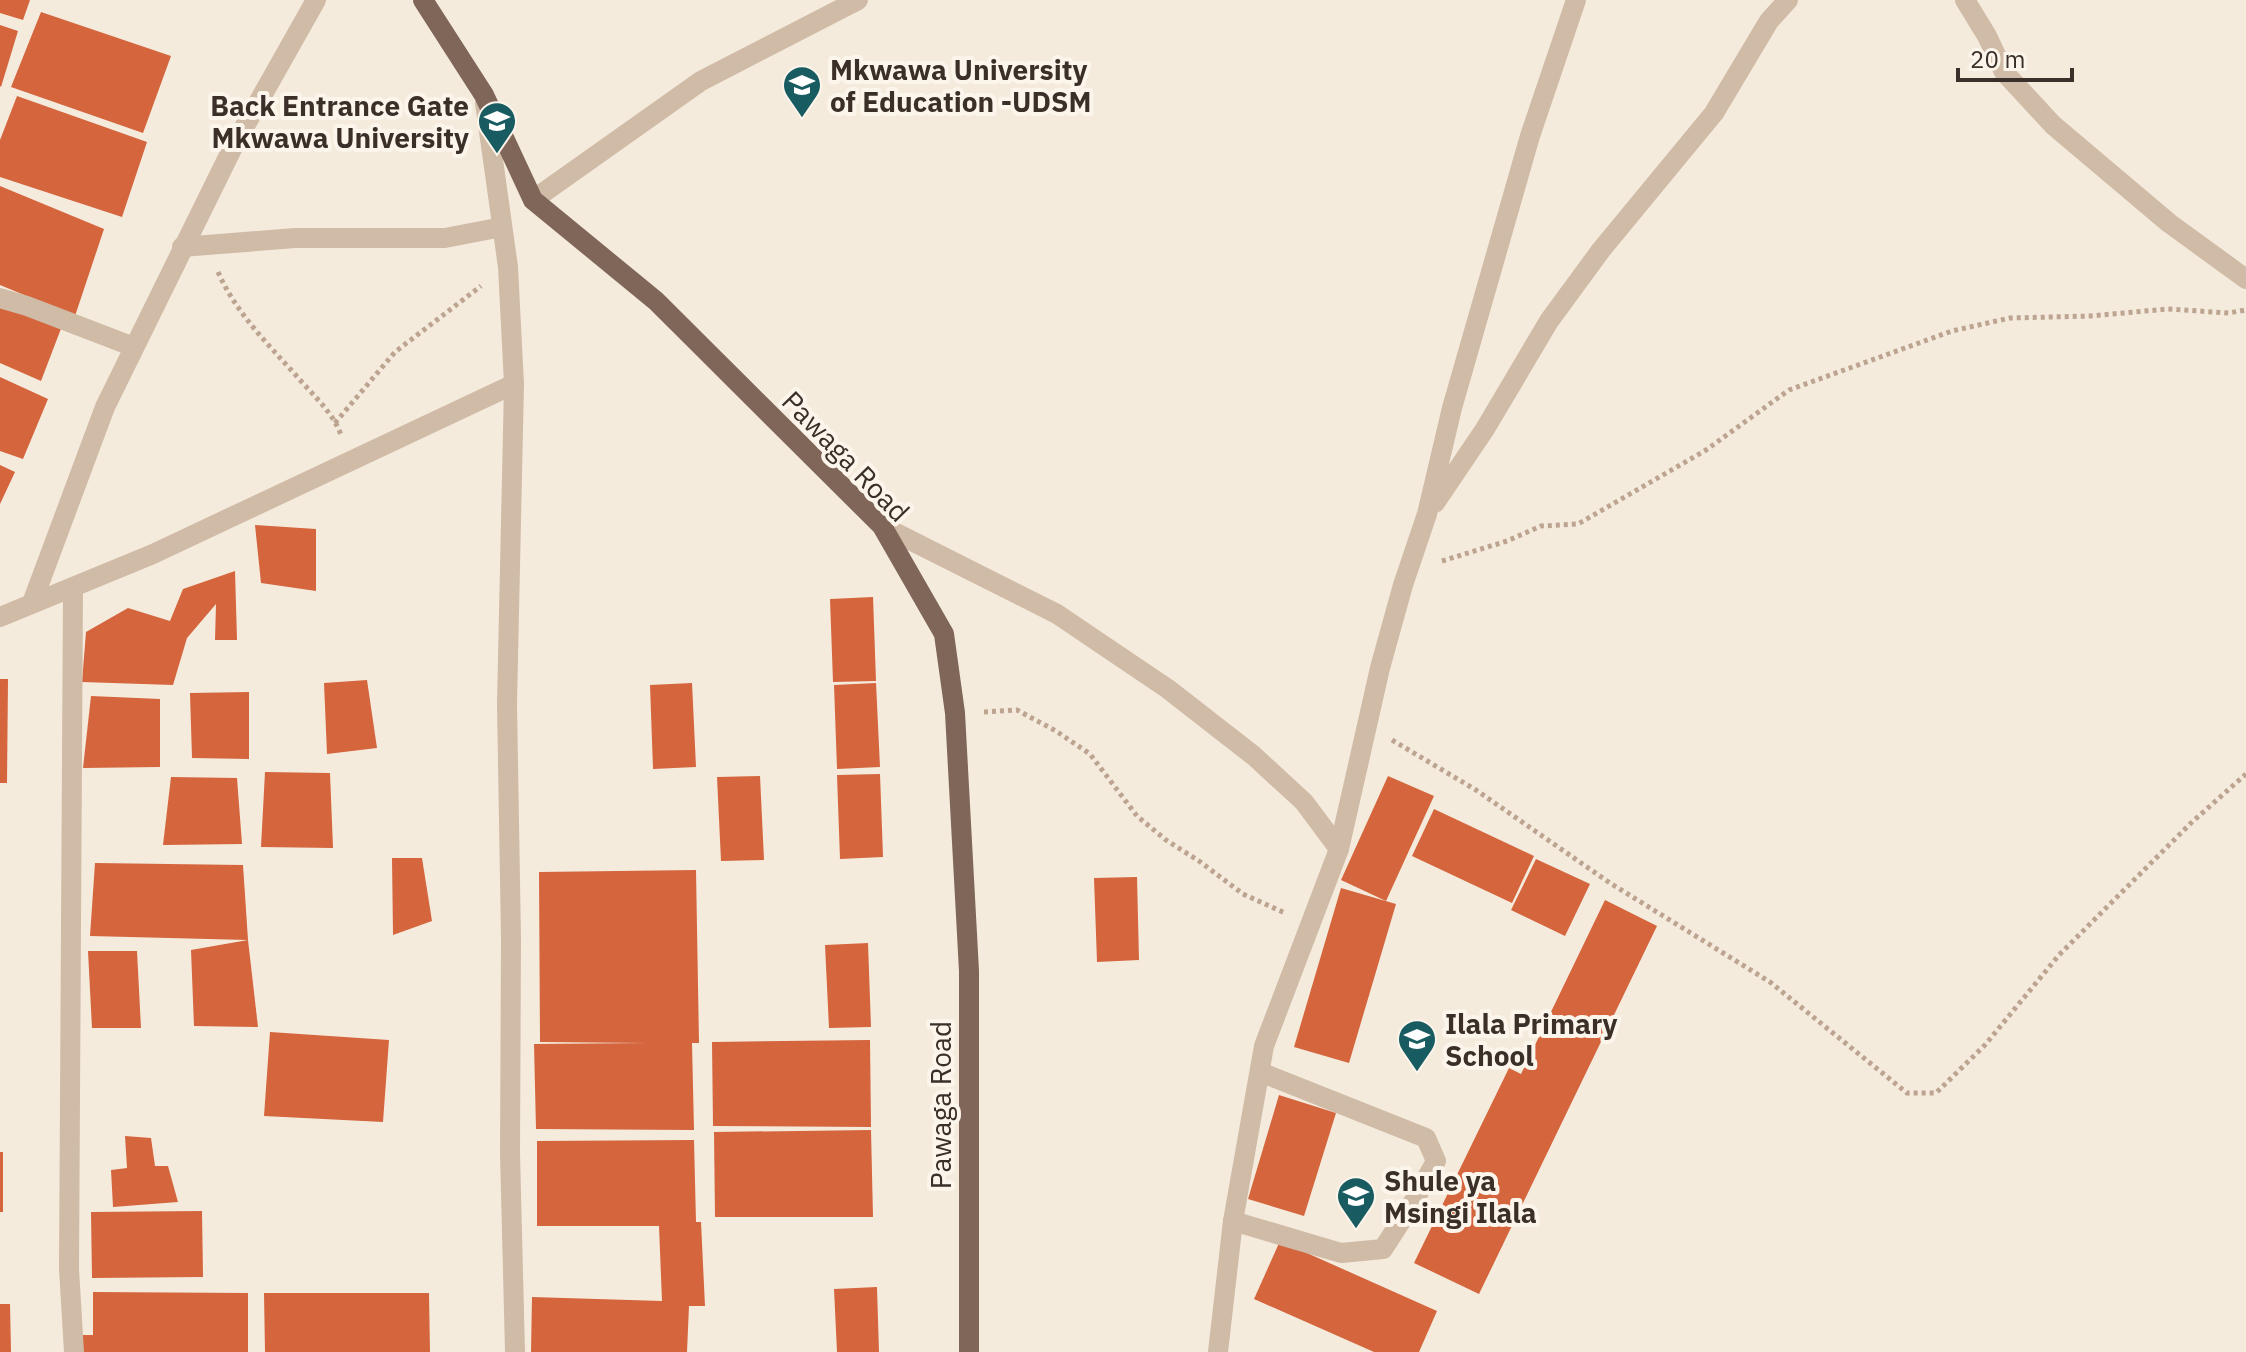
<svg xmlns="http://www.w3.org/2000/svg" width="2246" height="1352" font-family="'IBM Plex Sans',sans-serif">
<style>
.building{fill:#d4653d}
.lines{fill:none;stroke-linecap:round;stroke-linejoin:round}
.path{stroke:#bca491;stroke-width:5;stroke-dasharray:4 4;stroke-linecap:butt}
.minor{stroke:#d0bba7;stroke-width:20}
.major{stroke:#7f6658;stroke-width:20}
.labels{text-anchor:middle;dominant-baseline:central;stroke-width:8;stroke-linejoin:round;paint-order:stroke}
.poi-label{font-size:28px;font-weight:bold;fill:#3b2f29;stroke:#fcf5eb;text-anchor:start}
.street-label{font-size:28px;fill:#3b2f29;stroke:#fcf5eb}
</style>
<rect width="100%" height="100%" fill="#f5ebdd"/>
<!-- building -->
<g class="building">
<path d="M0,0H30L23,20L0,13Z"/>
<path d="M41,12L171,56L143,133L11,87Z"/>
<path d="M0,25L18,31L1,87L0,86Z"/>
<path d="M17,96L147,142L122,217L0,177V140Z"/>
<path d="M0,186L104,229L75,316L0,285Z"/>
<path d="M0,300L62,326L41,381L0,363Z"/>
<path d="M0,377L48,399L23,459L0,451Z"/>
<path d="M0,465L15,472L0,504Z"/>
<path d="M255,525L316,529V591L261,583Z"/>
<path d="M235,571L237,640H215L216,604L187,638L173,685L82,682L86,632L128,608L170,621L183,589Z"/>
<path d="M873,597L876,681L833,682L830,599Z"/>
<path d="M0,679H8L7,783H0Z"/>
<path d="M367,680L377,748L327,754L324,683Z"/>
<path d="M692,683L696,767L653,769L650,685Z"/>
<path d="M876,683L880,767L837,769L834,685Z"/>
<path d="M249,692V759L192,758L190,693Z"/>
<path d="M91,696L160,699V767L83,768Z"/>
<path d="M265,772L330,773L333,848L261,847Z"/>
<path d="M880,774L883,857L840,859L837,775Z"/>
<path d="M760,776L764,860L721,861L717,777Z"/>
<path d="M1388,776L1434,796L1386,901L1341,880Z"/>
<path d="M171,777L237,778L242,844L163,845Z"/>
<path d="M1434,809L1534,856L1512,903L1412,856Z"/>
<path d="M392,858H422L432,921L393,935Z"/>
<path d="M1536,859L1590,884L1565,936L1511,910Z"/>
<path d="M95,863L243,865L248,940L90,936Z"/>
<path d="M696,870L699,1043H692L694,1130L536,1129L534,1044L647,1043L540,1042L539,872Z"/>
<path d="M1137,877L1139,960L1097,962L1094,878Z"/>
<path d="M1341,888L1396,904L1349,1063L1294,1047Z"/>
<path d="M1605,900L1657,926L1479,1294L1414,1263L1509,1068L1521,1074Z"/>
<path d="M248,940L258,1027L194,1026L191,950Z"/>
<path d="M868,943L871,1027L829,1028L825,945Z"/>
<path d="M88,951H137L141,1028H92Z"/>
<path d="M270,1032L389,1040L383,1122L264,1116Z"/>
<path d="M870,1040L871,1127L713,1126L712,1042Z"/>
<path d="M1279,1095L1336,1113L1304,1216L1248,1199Z"/>
<path d="M871,1130L873,1217H715L714,1132Z"/>
<path d="M125,1136L151,1138L155,1166H168L178,1202L113,1207L111,1170L127,1168Z"/>
<path d="M694,1140L696,1222H701L705,1306H689L687,1352H531L532,1297L662,1301L659,1226H537V1141Z"/>
<rect x="0" y="1152" width="3" height="60"/>
<path d="M202,1211L203,1277L92,1278L91,1212Z"/>
<path d="M1280,1241L1437,1311L1419,1352H1374L1254,1299Z"/>
<path d="M877,1287L879,1352H837L834,1289Z"/>
<path d="M93,1292L248,1293V1352H69V1335H93Z"/>
<path d="M264,1293H429L430,1352H265Z"/>
<path d="M0,1304H10L11,1352H0Z"/>
</g>
<g class="lines">
<!-- path -->
<g class="path">
<path d="M218,272C237,315 270,346 301,381C316,398 333,413 341,435"/>
<path d="M335,423L395,352L481,286"/>
<path d="M1442,561L1507,541L1541,526L1578,524L1706,450L1789,390L1952,331L2010,318L2090,316L2168,309L2229,313L2245,310"/>
<path d="M984,712L1017,710L1056,731L1090,754L1137,816L1166,840L1199,861L1243,894L1285,913"/>
<path d="M1392,740L1476,790L1610,883L1770,982L1907,1093H1936L1985,1045L2059,955L2191,823L2246,774"/>
</g>
<!-- minor -->
<g class="minor">
<path d="M1965,0L1987,36L2004,72L2053,125L2169,223L2246,279"/>
<path d="M485,103L508,267L514,384L507,704L511,939L510,1153L515,1352"/>
<path d="M533,200L701,81L858,0"/>
<path d="M182,247L295,238H445L502,227"/>
<path d="M0,298L27,306L134,347"/>
<path d="M1435,503L1485,429L1549,321L1601,250L1714,113L1769,21L1788,0"/>
<path d="M882,526L1057,614L1168,689L1254,756L1304,802L1339,849"/>
<path d="M73,587L69,1269L74,1352"/>
<path d="M32,603L105,407L233,147L316,0"/>
<path d="M0,617L153,554L514,384"/>
<path d="M1233,1221L1341,1253L1383,1249L1414,1201L1436,1161L1426,1138L1260,1072"/>
<path d="M1218,1352L1233,1221L1264,1046L1339,849L1380,668L1403,585L1427,514L1452,408L1530,136L1576,0"/>
</g>
<!-- major -->
<path class="major" d="M423,0L484,95L533,200L656,301L882,526L944,634L955,713L969,971V1352"/>
</g>
<!-- icons -->
<defs>
<g id="university-pin" transform="scale(2)"><path d="M0 17L-7.5 6A9.5 9.5 0 1 1 7.5 6Z" fill="#185c62" stroke="#fcf5eb"/><path d="M0-5L7-2L0 1L-7-2ZM-4 1L0 2.5L4 1V4Q0 6-4 4Z" fill="#fff"/></g>
<g id="school-pin" transform="scale(2)"><path d="M0 17L-7.5 6A9.5 9.5 0 1 1 7.5 6Z" fill="#185c62" stroke="#fcf5eb"/><path d="M0-5L7-2L0 1L-7-2ZM-4 1L0 2.5L4 1V4Q0 6-4 4Z" fill="#fff"/></g>
</defs>
<g fill-rule="evenodd">
<use href="#university-pin" x="802" y="85"/>
<use href="#university-pin" x="497" y="121"/>
<use href="#school-pin" x="1417" y="1039"/>
<use href="#school-pin" x="1356" y="1196"/>
</g>
<g class="labels">
<!-- poi labels -->
<g class="poi-label">
<text x="830" y="69">Mkwawa University<tspan x="830" dy="32">of Education -UDSM</tspan></text>
<text x="469" y="105" text-anchor="end">Back Entrance Gate<tspan x="469" dy="32">Mkwawa University</tspan></text>
<text x="1445" y="1023">Ilala Primary<tspan x="1445" dy="32">School</tspan></text>
<text x="1384" y="1180">Shule ya<tspan x="1384" dy="32">Msingi Ilala</tspan></text>
</g>
<!-- street labels -->
<g class="street-label">
<text transform="translate(846 456) rotate(46)">Pawaga Road</text>
<text transform="translate(940 1105) rotate(-90)">Pawaga Road</text>
</g>
</g>
<!-- scale -->
<path d="M1958 68v12h114v-12" fill="none" stroke="#3b2f29" stroke-width="4"/>
<text x="1970" y="68" font-size="24" fill="#3b2f29" stroke="#fcf5eb" stroke-width="6" paint-order="stroke">20 m</text>
</svg>
